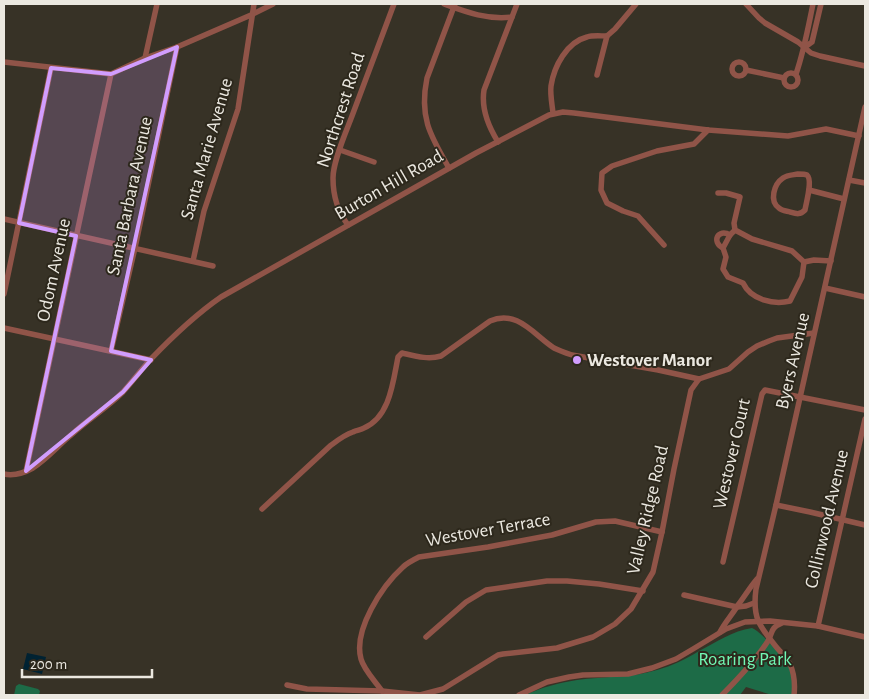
<svg xmlns="http://www.w3.org/2000/svg" width="869" height="699" font-family="'Alegreya Sans',sans-serif">
<style>
.green{fill:#1d6b47}
.water{fill:#002232}
.lines{fill:none;stroke-linecap:round;stroke-linejoin:round}
.minor{stroke:#905448;stroke-width:5.5}
.marked{fill:#d19dfe;fill-opacity:0.2;stroke:#d19dfe;stroke-width:4;stroke-linejoin:round}
.poi-dot{fill:#d19dfe;stroke:#2d281c;stroke-width:2}
.labels{text-anchor:middle;dominant-baseline:central;stroke-width:4;stroke-linejoin:round;paint-order:stroke}
.street-label{font-size:19px;fill:#ebe8e0;stroke:#2d281c}
.poi-label{font-size:19px;font-weight:bold;fill:#ebe8e0;stroke:#2d281c;text-anchor:start}
.park-label{font-size:19px;fill:#71f8b4;stroke:#2d281c}
</style>
<rect width="100%" height="100%" fill="#373226"/>
<!-- green -->
<g class="green">
<path d="M752,628C762,632 787,661 791,672C793,679 792,688 793,695H772L746,687L740,695H525C543,687 558,683 577,680C604,676 631,678 657,670C672,666 686,659 699,651C717,642 732,631 752,628Z"/>
<path d="M19,684L38,689L40,691L39,695H14L16,686Z"/>
</g>
<!-- water -->
<path class="water" d="M27,653L46,657L42,674L23,669Z"/>
<g class="lines">
<!-- minor -->
<g class="minor">
<path d="M444,4C466,12 487,20 512,17"/>
<path d="M746,4L759,18L765,23L798,42L811,53L820,56L865,66"/>
<path d="M805,47L812,42L821,4"/>
<path d="M145,58L157,4"/>
<circle cx="739" cy="69" r="7"/>
<path d="M4,62L111,74L145,58L177,47L251,15L273,4"/>
<path d="M746,70L784,78"/>
<circle cx="791" cy="80" r="7"/>
<path d="M796,74C804,51 808,28 813,4"/>
<path d="M597,75L607,36"/>
<path d="M553,113C552,104 550,94 551,86C554,66 567,42 587,37C593,35 600,36 607,36L615,29L636,4"/>
<path d="M498,142C488,126 481,109 484,90L517,4"/>
<path d="M340,150L374,162"/>
<path d="M449,168C430,135 419,117 427,78L455,4"/>
<path d="M798,174C800,174 805,174 807,175C813,180 806,203 805,210C800,215 797,214 790,212C787,211 782,211 779,208C769,201 774,184 783,178C787,175 793,175 798,174Z"/>
<path d="M849,180L865,183"/>
<path d="M809,190L844,199"/>
<path d="M718,193H726L740,197L734,223L735,230L752,239L792,251L804,262L814,260L831,261"/>
<path d="M4,219L213,266"/>
<path d="M348,225C338,212 333,195 333,178C333,161 346,132 352,116C366,78 380,41 394,4"/>
<path d="M735,230L730,235L723,248L726,257L723,269L728,277L743,283C751,300 774,305 790,301L802,277L804,262"/>
<path d="M664,245L638,216L623,211L607,203L601,190L602,173L612,166L657,151L694,144L708,130"/>
<path d="M723,248C711,242 718,228 730,235"/>
<path d="M193,261L204,211L238,109L254,4"/>
<path d="M825,288L865,297"/>
<path d="M4,294L51,68"/>
<path d="M4,328L151,360"/>
<path d="M111,351L135,248L177,47"/>
<path d="M26,471L111,74"/>
<path d="M4,474C14,476 24,473 33,468C47,459 58,446 70,436C87,420 107,408 123,392C132,382 141,370 150,360C172,337 195,315 221,297L476,153L549,115L563,112L574,113L708,130L788,136L826,129L859,136"/>
<path d="M776,505L810,512L865,525"/>
<path d="M262,509L330,446C338,440 344,435 353,432C357,430 361,430 364,428C390,417 393,382 398,357L402,353C415,356 428,360 441,356L490,321C517,309 534,335 554,348C560,351 566,353 572,355L658,370L699,379L729,369L748,352L757,346L769,341L777,338L814,333"/>
<path d="M723,562L762,394L765,390L865,410"/>
<path d="M684,595L737,607L746,606L754,603"/>
<path d="M818,626L865,419"/>
<path d="M720,632C725,622 732,615 738,605C745,596 750,587 757,579"/>
<path d="M426,637L466,602L486,590L547,581H567L599,584L643,591"/>
<path d="M287,685L307,689L382,691L420,695L443,689L498,655L503,654L557,648L593,637L615,624L631,609L653,572L662,532L674,469L691,390L699,379"/>
<path d="M382,691C375,681 364,670 361,659C353,630 382,586 403,567C407,563 413,560 419,557L488,547L552,535L596,522L615,521L662,532"/>
<path d="M519,695L547,682L569,677L583,675L628,674L652,668L676,659L693,649L726,629L745,622L770,621L818,626L865,637"/>
<path d="M722,695C739,678 755,661 768,641C773,632 770,628 782,623"/>
<path d="M794,695C795,686 794,673 790,664C787,659 782,653 778,649C760,627 752,619 756,589L776,505L865,107"/>
</g>
</g>
<!-- marked area -->
<path class="marked" d="M177,47L111,351L151,360L123,392L26,471L76,236L19,223L51,68L111,74Z"/>
<!-- markers -->
<circle class="poi-dot" cx="577" cy="360" r="5"/>
<g class="labels">
<!-- street labels -->
<g class="street-label">
<text transform="translate(341 110) rotate(-72)">Northcrest Road</text>
<text transform="translate(207 149) rotate(-74)">Santa Marie Avenue</text>
<text transform="translate(389 185) rotate(-30)">Burton Hill Road</text>
<text transform="translate(130 196) rotate(-78)">Santa Barbara Avenue</text>
<text transform="translate(54 270) rotate(-78)">Odom Avenue</text>
<text transform="translate(793 361) rotate(-77)">Byers Avenue</text>
<text transform="translate(732 454) rotate(-77)">Westover Court</text>
<text transform="translate(648 510) rotate(-77)">Valley Ridge Road</text>
<text transform="translate(827 519) rotate(-77)">Collinwood Avenue</text>
<text transform="translate(488 530) rotate(-10)">Westover Terrace</text>
</g>
<!-- poi labels -->
<g class="poi-label">
<text x="587" y="360">Westover Manor</text>
</g>
<!-- park labels -->
<g class="park-label">
<text x="745" y="659">Roaring Park</text>
</g>
</g>
<!-- border -->
<rect width="869" height="699" fill="none" stroke="#ebe8e0" stroke-width="10"/>
<!-- scale -->
<path d="M22 669v8h130v-8" fill="none" stroke="#ebe8e0" stroke-width="2.5"/>
<text x="30" y="669" font-size="15" fill="#ebe8e0" stroke="#2d281c" stroke-width="4" paint-order="stroke">200 m</text>
</svg>
